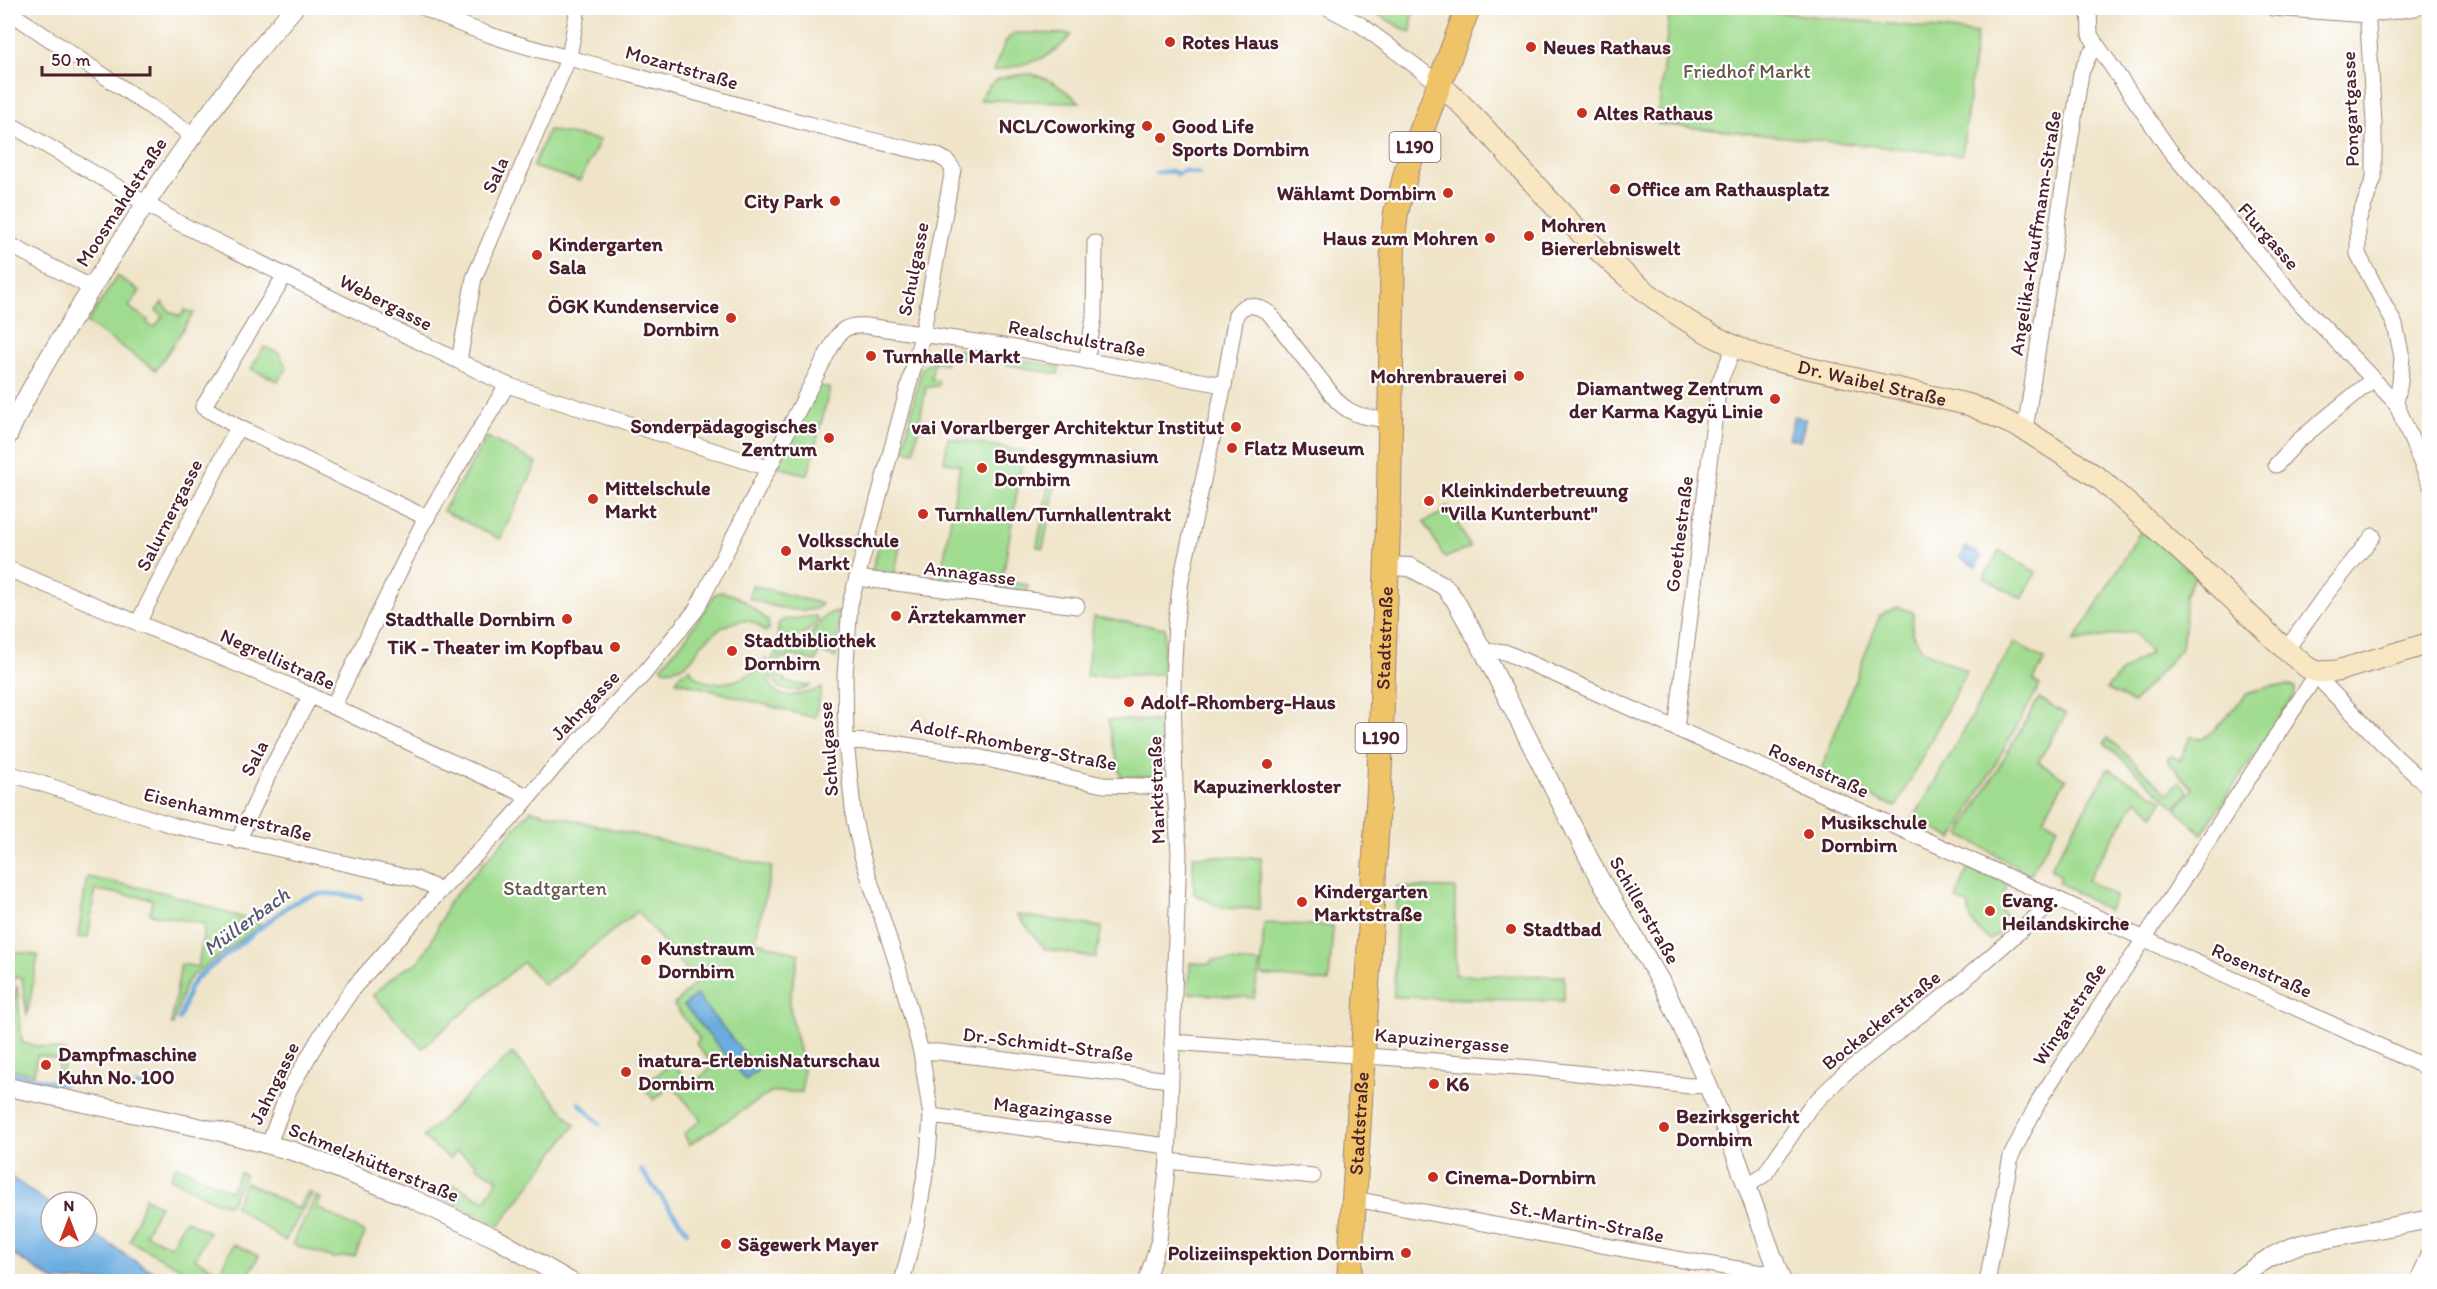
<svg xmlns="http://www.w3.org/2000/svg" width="2437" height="1289" font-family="Itim,sans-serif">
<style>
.green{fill:#a0dc90;stroke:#757e5e;stroke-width:1.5}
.water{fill:#6cade0;stroke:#5b6686;stroke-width:1.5}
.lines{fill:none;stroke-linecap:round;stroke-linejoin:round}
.stream{stroke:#6cade0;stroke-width:4.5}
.minor-casing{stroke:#9c827a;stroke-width:17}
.tertiary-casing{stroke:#9c827a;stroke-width:20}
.secondary-casing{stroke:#9c827a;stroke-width:23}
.primary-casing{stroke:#9c827a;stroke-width:26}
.minor{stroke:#fff;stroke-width:15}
.tertiary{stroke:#fff;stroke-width:18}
.secondary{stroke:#f9e7c3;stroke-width:21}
.primary{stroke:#efc469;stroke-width:24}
.poi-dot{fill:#c8321e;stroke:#fff;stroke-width:2}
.labels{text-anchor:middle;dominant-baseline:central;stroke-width:4.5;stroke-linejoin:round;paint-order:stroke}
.shield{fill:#fff;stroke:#80626b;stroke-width:1.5}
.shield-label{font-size:18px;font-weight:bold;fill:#4a1f2b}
.poi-label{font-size:20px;font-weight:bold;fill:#4a1f2b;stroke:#fff;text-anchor:start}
.street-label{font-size:20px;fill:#4a1f2b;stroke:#fff}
.park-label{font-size:20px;fill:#645849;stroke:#fff}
.water-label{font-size:21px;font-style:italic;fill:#585873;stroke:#fff}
</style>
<rect width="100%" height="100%" fill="#fff"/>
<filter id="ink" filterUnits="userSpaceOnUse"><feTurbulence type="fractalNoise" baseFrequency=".0167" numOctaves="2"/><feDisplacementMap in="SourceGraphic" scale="12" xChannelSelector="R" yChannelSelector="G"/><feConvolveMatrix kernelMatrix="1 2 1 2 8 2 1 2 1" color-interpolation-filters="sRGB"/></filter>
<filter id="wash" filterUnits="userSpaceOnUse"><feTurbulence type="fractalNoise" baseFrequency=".008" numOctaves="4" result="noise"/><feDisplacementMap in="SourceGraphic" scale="24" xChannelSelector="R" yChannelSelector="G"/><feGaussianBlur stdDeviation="1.35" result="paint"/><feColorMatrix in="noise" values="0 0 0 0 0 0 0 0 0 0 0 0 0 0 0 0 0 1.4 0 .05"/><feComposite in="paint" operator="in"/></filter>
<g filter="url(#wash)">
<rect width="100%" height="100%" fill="#efe4c8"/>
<!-- green -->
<g class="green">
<path d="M1368,8H1413L1411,33L1368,9Z"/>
<path d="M1670,8H1733L1977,33L1962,155L1657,124Z"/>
<path d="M1014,33L1072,34C1049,63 1027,63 993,71L1006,41Z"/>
<path d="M1031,74C1052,79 1063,89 1080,102L980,100C991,75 1006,76 1031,74Z"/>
<path d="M548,130L600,140L580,181L533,167Z"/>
<path d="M117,276L140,291L129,307L148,320L147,323L154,328L163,316L156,311L162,302L168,310L180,317L185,310L194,313L156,370L87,323Z"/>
<path d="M264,347L279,353L287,369L278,381L251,369Z"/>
<path d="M959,350L970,351L969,359L947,355L945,364L934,362L931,379L939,381L938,386L926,387L914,452L903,450L921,369L940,356Z"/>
<path d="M1004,357L1059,367L1058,374L1003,364Z"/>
<path d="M817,386L830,388L808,475L778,467Z"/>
<path d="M487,437L537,463L500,539L443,511Z"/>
<path d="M948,438L1024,451L1002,581L1028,585L1027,592L940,581L960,465L944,462Z"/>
<path d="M1049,481L1056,482L1043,548L1037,547Z"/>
<path d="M1448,506L1470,547L1445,558L1424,522L1444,512L1443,509Z"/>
<path d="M2142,529L2195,576L2185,596V629L2180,650L2133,703L2106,689L2122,671L2150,653L2134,631L2074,642Z"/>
<path d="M880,542L900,545L894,578L875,573L872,570Z"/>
<path d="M1999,551L2036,572L2022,599L1984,578Z"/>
<path d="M752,585L822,604C810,619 764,604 749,598Z"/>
<path d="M720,592C739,593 754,609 768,621L769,629L765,632C747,607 716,629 701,645C697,650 694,657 690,661C683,667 672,671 664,669L661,667L686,638L715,594Z"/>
<path d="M1898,607L1913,612L1912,633L1922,650L1967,671L1896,807L1819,775L1880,615Z"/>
<path d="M833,612L839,613L836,658L819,652L816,661L790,655L788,659L780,657L776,676L785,679V682L810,686L799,691L780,688L771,678C770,671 770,661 774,655C779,646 795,647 803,641C815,634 820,616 833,612Z"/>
<path d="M816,616L818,620C809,632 797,639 782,640L778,636V624L783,620Z"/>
<path d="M1094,617L1165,628L1162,674L1086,676Z"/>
<path d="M2014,642L2045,660L2033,681L2040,685L1953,839L1914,818Z"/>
<path d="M766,657C765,702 786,701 822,688L815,718L676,681L681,673L690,668C699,694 756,683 766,657Z"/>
<path d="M2272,686H2291L2295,687V694L2202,834L2176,809L2193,789L2167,760L2171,756L2180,760L2190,737L2202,739L2214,730L2247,694Z"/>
<path d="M2039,698L2066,714L2038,762L2066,779L2043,818L2058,827L2030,875L1960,834Z"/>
<path d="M1108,720L1162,721L1163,776L1121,777Z"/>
<path d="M2108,738L2168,793L2180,782L2187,790V794L2175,807L2104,743Z"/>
<path d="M2108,769L2163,800L2154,815L2137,799L2087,880L2116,897L2108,911L2058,882L2061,876L2050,869Z"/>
<path d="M531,810L772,867L755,941L799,954L789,1003L803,1070L802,1092H771L689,1145L684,1134L701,1120L672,1085L654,1100L642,1086L673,1063L690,1085L714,1066L696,1044L699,1038L674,1005L696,982L638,911L544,985L523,962L422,1048L373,995L399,972L417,963L430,944L449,902Z"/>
<path d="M1193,856L1261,858L1259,909L1222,908L1194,894Z"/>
<path d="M1968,868L2008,884C2000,902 1998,909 2011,924L1990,940C1979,932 1966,920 1969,905L1956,899Z"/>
<path d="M87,877L166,893L262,924L191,977L185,985L173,1025L171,1024L181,964L198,967L205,924L150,914L152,899L95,890L88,938L78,937Z"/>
<path d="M1397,887L1455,888V975L1564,976V1001L1394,997Z"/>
<path d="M1017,915L1102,927L1096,958L1045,949Z"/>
<path d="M1264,923L1333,926L1329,982L1261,975Z"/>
<path d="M12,951L38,955L27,1016L22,978L15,977L8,1001V979Z"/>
<path d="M1211,960L1260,963L1254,998L1189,993L1190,963L1211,964Z"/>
<path d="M17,985L22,1043L66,1051L63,1073L58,1072L59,1059L37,1055L34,1074L8,1068V1024Z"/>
<path d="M512,1053L575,1125L499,1226L438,1196L444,1189L453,1184L485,1201L498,1179L475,1166L476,1163L456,1151L450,1159L423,1137Z"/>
<path d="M177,1165L230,1191L240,1173L245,1175L229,1205L214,1201L170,1178Z"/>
<path d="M246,1182L298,1209L308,1192L312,1194L285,1241L234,1206Z"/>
<path d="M317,1196L321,1199L317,1207L365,1233L355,1256L333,1258L292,1244Z"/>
<path d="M145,1198L160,1206L145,1234L171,1246L185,1220L209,1232L195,1259L219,1272L234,1244L259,1256L245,1281H204L130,1241Z"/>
</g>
<!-- water -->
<g class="water">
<path d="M1794,416L1806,419L1800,441L1788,438Z"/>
<path d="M1966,547L1982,556L1976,567L1960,558Z"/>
<path d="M696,995L758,1070L746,1080L684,1005Z"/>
<path d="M8,1175L51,1205V1238H87V1229L141,1265L173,1281H54L8,1251Z"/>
</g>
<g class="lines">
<!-- stream -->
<g class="stream">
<path d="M1156,173L1172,171L1178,174L1184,171L1199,174"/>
<path d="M179,1020L190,987L197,978L287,907C313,890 331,892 361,898"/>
<path d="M8,1072L63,1085"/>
<path d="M137,1085L151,1089"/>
<path d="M579,1103L600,1124"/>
<path d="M641,1170L687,1231"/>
</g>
</g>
</g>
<g filter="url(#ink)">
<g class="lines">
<!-- minor casing -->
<g class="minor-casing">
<g id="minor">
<path d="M425,8C490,41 562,55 632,75C733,103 833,133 936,155L947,161L953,169L922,336L850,604L845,676L846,741L854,819L862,856L898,967L921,1052L931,1116L928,1157L917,1222L902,1282"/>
<path d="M1328,8L1361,25L1438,83"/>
<path d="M2089,8L2090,35L2171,152L2301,304L2396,403L2430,484"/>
<path d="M2273,8L2367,15L2415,8"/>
<path d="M2367,8L2374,123V178L2358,221V254L2395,325L2402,357L2400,382L2396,403"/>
<path d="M8,11L192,135"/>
<path d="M8,123L179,223L507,385L768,468"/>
<path d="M8,244L92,288"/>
<path d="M459,361L474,278L569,57L578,8"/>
<path d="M1086,361L1094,318L1095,243"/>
<path d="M238,427L427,518"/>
<path d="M2025,430L2081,73L2089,55L2097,47"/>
<path d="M2276,465L2298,441L2372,380"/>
<path d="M8,569L290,686L425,750L528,796"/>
<path d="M857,578L1077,606"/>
<path d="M138,623L238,427L203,407L285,275"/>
<path d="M2286,650L2327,593L2373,536"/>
<path d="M1485,654L1494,651L1505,652L2024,884L2430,1069"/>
<path d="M2318,672L2324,684L2397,758L2430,788"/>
<path d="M333,707L422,525L507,385"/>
<path d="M1676,729L1719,383L1734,348"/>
<path d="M846,741L893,743L964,754L1103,785L1175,787"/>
<path d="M8,773L175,826L416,879L441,890"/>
<path d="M238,841L270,771L311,695"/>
<path d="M1172,1042L1533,1068L1690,1086L1707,1085"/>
<path d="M921,1052H939L1170,1080"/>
<path d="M931,1116L1168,1146"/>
<path d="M269,1144L289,1090L323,1032L354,987L441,890L510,820L555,766L642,676L696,610L826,356C839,334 839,324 867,326L1003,346L1224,385"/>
<path d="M1168,1161L1313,1176"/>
<path d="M1747,1186L1765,1174L1810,1107L1844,1074L1956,987L2046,908L2051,896"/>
<path d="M1354,1199L1688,1261L1763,1273L1777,1270"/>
<path d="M1146,1282L1159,1240L1168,1161L1179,853L1175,787L1173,683L1176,621L1181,580L1224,385L1236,315C1244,301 1257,305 1269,313L1337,401C1353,417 1369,418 1391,420"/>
<path d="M1987,1282L2011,1156L2041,1097L2318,672"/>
<path d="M2417,1282L2430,1253"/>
</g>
</g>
<!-- tertiary casing -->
<g class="tertiary-casing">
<g id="tertiary">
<path d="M8,436C30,384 62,337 91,289C152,190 218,95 294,8"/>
<path d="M1387,566L1410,567L1444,586L1455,600L1485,654L1597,874L1665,989L1700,1066L1730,1140L1782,1282"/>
<path d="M8,1087L217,1131L296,1152L413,1199L497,1239L571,1282"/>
<path d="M2235,1282C2257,1265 2275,1252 2301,1244L2430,1219"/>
</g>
</g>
<!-- secondary casing -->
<g class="secondary-casing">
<g id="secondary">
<path id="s1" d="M1438,83C1469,109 1494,139 1521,169C1589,246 1665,324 1764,358L1970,405L2025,430L2100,479L2201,569L2286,650L2308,668L2318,672L2337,671L2430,643"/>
</g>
</g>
<!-- primary casing -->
<g class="primary-casing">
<g id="primary">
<path id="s2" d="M1349,1282L1379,789L1389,497L1393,238L1396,213L1407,169L1468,8"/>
</g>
</g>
<!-- minor -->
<use href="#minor" class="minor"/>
<!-- tertiary -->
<use href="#tertiary" class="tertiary"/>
<!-- secondary -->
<use href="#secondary" class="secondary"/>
<!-- primary -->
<use href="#primary" class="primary"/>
</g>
</g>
<!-- markers -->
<g class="poi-dot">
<circle cx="1170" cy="42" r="6"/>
<circle cx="1531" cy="47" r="6"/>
<circle cx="1582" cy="113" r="6"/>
<circle cx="1147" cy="126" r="6"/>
<circle cx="1160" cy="138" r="6"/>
<circle cx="1615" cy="189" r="6"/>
<circle cx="1448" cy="193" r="6"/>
<circle cx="835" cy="201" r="6"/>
<circle cx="1529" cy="236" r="6"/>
<circle cx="1490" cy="238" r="6"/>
<circle cx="537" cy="255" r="6"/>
<circle cx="731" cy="318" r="6"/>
<circle cx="871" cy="356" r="6"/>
<circle cx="1519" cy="376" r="6"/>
<circle cx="1775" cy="399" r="6"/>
<circle cx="1236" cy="427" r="6"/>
<circle cx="829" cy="438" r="6"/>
<circle cx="1232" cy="448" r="6"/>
<circle cx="982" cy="468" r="6"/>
<circle cx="593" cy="499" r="6"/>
<circle cx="1429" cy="501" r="6"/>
<circle cx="923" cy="514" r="6"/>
<circle cx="786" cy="551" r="6"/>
<circle cx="896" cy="616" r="6"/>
<circle cx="567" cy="619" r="6"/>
<circle cx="615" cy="647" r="6"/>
<circle cx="732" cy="651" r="6"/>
<circle cx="1129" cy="702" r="6"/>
<circle cx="1267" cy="764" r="6"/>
<circle cx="1809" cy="834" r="6"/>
<circle cx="1302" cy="902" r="6"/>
<circle cx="1990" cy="911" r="6"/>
<circle cx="1511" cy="929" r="6"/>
<circle cx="646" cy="960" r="6"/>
<circle cx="46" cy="1065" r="6"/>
<circle cx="626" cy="1072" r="6"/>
<circle cx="1434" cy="1084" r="6"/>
<circle cx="1664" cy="1127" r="6"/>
<circle cx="1433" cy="1177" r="6"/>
<circle cx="726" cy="1244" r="6"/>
<circle cx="1406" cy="1253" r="6"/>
</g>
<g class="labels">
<!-- shield labels -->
<g class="shield">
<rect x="1389.5" y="132" width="51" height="30" rx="4.5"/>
<rect x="1355.5" y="723" width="51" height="30" rx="4.5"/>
</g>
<g class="shield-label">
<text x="1415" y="147">L190</text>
<text x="1381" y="738">L190</text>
</g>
<!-- poi labels -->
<g class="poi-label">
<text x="1182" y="42">Rotes Haus</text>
<text x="1543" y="47">Neues Rathaus</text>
<text x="1594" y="113">Altes Rathaus</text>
<text x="1135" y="126" text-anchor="end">NCL/Coworking</text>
<text x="1172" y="126">Good Life<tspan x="1172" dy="23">Sports Dornbirn</tspan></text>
<text x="1627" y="189">Office am Rathausplatz</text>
<text x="1436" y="193" text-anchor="end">Wählamt Dornbirn</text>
<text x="823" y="201" text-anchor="end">City Park</text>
<text x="1541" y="225">Mohren<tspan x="1541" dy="23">Biererlebniswelt</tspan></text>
<text x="1478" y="238" text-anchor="end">Haus zum Mohren</text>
<text x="549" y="244">Kindergarten<tspan x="549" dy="23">Sala</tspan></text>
<text x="719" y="306" text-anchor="end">ÖGK Kundenservice<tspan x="719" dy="23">Dornbirn</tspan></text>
<text x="883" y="356">Turnhalle Markt</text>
<text x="1507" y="376" text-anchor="end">Mohrenbrauerei</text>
<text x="1763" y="388" text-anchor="end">Diamantweg Zentrum<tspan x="1763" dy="23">der Karma Kagyü Linie</tspan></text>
<text x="817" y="426" text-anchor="end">Sonderpädagogisches<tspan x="817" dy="23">Zentrum</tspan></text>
<text x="1224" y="427" text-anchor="end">vai Vorarlberger Architektur Institut</text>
<text x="1244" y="448">Flatz Museum</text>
<text x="994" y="456">Bundesgymnasium<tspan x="994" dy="23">Dornbirn</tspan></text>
<text x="605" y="488">Mittelschule<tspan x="605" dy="23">Markt</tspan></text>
<text x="1441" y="490">Kleinkinderbetreuung<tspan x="1441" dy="23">"Villa Kunterbunt"</tspan></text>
<text x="935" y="514">Turnhallen/Turnhallentrakt</text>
<text x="798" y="540">Volksschule<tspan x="798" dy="23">Markt</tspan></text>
<text x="908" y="616">Ärztekammer</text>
<text x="555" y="619" text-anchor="end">Stadthalle Dornbirn</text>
<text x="744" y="640">Stadtbibliothek<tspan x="744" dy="23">Dornbirn</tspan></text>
<text x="603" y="647" text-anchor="end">TiK - Theater im Kopfbau</text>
<text x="1141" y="702">Adolf-Rhomberg-Haus</text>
<text x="1267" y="786" text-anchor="middle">Kapuzinerkloster</text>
<text x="1821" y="822">Musikschule<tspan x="1821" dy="23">Dornbirn</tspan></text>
<text x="1314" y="891">Kindergarten<tspan x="1314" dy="23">Marktstraße</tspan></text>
<text x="2002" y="900">Evang.<tspan x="2002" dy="23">Heilandskirche</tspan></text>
<text x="1523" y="929">Stadtbad</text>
<text x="658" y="948">Kunstraum<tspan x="658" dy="23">Dornbirn</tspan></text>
<text x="58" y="1054">Dampfmaschine<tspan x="58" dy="23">Kuhn No. 100</tspan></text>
<text x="638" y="1060">inatura-ErlebnisNaturschau<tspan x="638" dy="23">Dornbirn</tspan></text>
<text x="1446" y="1084">K6</text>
<text x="1676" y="1116">Bezirksgericht<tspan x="1676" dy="23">Dornbirn</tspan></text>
<text x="1445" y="1177">Cinema-Dornbirn</text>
<text x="738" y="1244">Sägewerk Mayer</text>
<text x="1394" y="1253" text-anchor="end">Polizeiinspektion Dornbirn</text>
</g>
<!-- street labels -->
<g class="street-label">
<text transform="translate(682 67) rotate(16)">Mozartstraße</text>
<text transform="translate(2350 109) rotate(-92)">Pongartgasse</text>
<text transform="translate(495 175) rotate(-66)">Sala</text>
<text transform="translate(121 202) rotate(-57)">Moosmahdstraße</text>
<text transform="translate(2035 233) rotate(-81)">Angelika-Kauffmann-Straße</text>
<text transform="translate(2269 236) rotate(49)">Flurgasse</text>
<text transform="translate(913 269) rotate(-79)">Schulgasse</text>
<text transform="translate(386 302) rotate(27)">Webergasse</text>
<text transform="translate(1077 338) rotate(10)">Realschulstraße</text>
<text stroke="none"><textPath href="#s1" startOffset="542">Dr. Waibel Straße</textPath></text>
<text transform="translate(169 515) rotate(-63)">Salurnergasse</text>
<text transform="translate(1679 534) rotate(-83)">Goethestraße</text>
<text transform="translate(970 573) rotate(7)">Annagasse</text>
<text stroke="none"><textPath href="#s2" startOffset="645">Stadtstraße</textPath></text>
<text transform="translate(278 659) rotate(24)">Negrellistraße</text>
<text transform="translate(585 705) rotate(-46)">Jahngasse</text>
<text transform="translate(1014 744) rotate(11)">Adolf-Rhomberg-Straße</text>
<text transform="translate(828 749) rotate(-94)">Schulgasse</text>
<text transform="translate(254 758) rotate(-63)">Sala</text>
<text transform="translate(1819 770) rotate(24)">Rosenstraße</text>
<text transform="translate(1156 790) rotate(-92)">Marktstraße</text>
<text transform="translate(228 814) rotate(14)">Eisenhammerstraße</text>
<text transform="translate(1645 910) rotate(60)">Schillerstraße</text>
<text transform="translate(2262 970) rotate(24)">Rosenstraße</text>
<text transform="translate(2069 1014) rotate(-57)">Wingatstraße</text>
<text transform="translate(1881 1020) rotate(-39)">Bockackerstraße</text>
<text transform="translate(1442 1040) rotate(5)">Kapuzinergasse</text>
<text transform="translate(1048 1044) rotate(7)">Dr.-Schmidt-Straße</text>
<text transform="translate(274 1083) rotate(-64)">Jahngasse</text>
<text transform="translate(1053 1110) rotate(7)">Magazingasse</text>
<text stroke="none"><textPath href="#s2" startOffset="159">Stadtstraße</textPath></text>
<text transform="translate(374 1162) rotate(22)">Schmelzhütterstraße</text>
<text transform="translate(1587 1221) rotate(11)">St.-Martin-Straße</text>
</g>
<!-- park labels -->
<g class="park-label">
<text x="1747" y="71">Friedhof Markt</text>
<text x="555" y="888">Stadtgarten</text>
</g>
<!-- water labels -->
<g class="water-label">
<text transform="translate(246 921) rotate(-36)">Müllerbach</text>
</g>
</g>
<!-- margin -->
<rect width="2437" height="1289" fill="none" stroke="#fff" stroke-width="30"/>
<!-- north arrow -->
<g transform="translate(69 1220)"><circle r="28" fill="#ffffff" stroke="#b7a5aa" stroke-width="1.5"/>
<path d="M0-4.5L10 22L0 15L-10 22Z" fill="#c8321e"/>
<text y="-9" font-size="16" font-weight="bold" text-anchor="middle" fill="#4a1f2b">N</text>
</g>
<!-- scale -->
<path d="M42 66v9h108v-9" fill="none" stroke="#4a1f2b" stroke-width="3"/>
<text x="51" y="66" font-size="18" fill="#4a1f2b" stroke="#ffffff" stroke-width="4.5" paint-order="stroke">50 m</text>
</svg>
